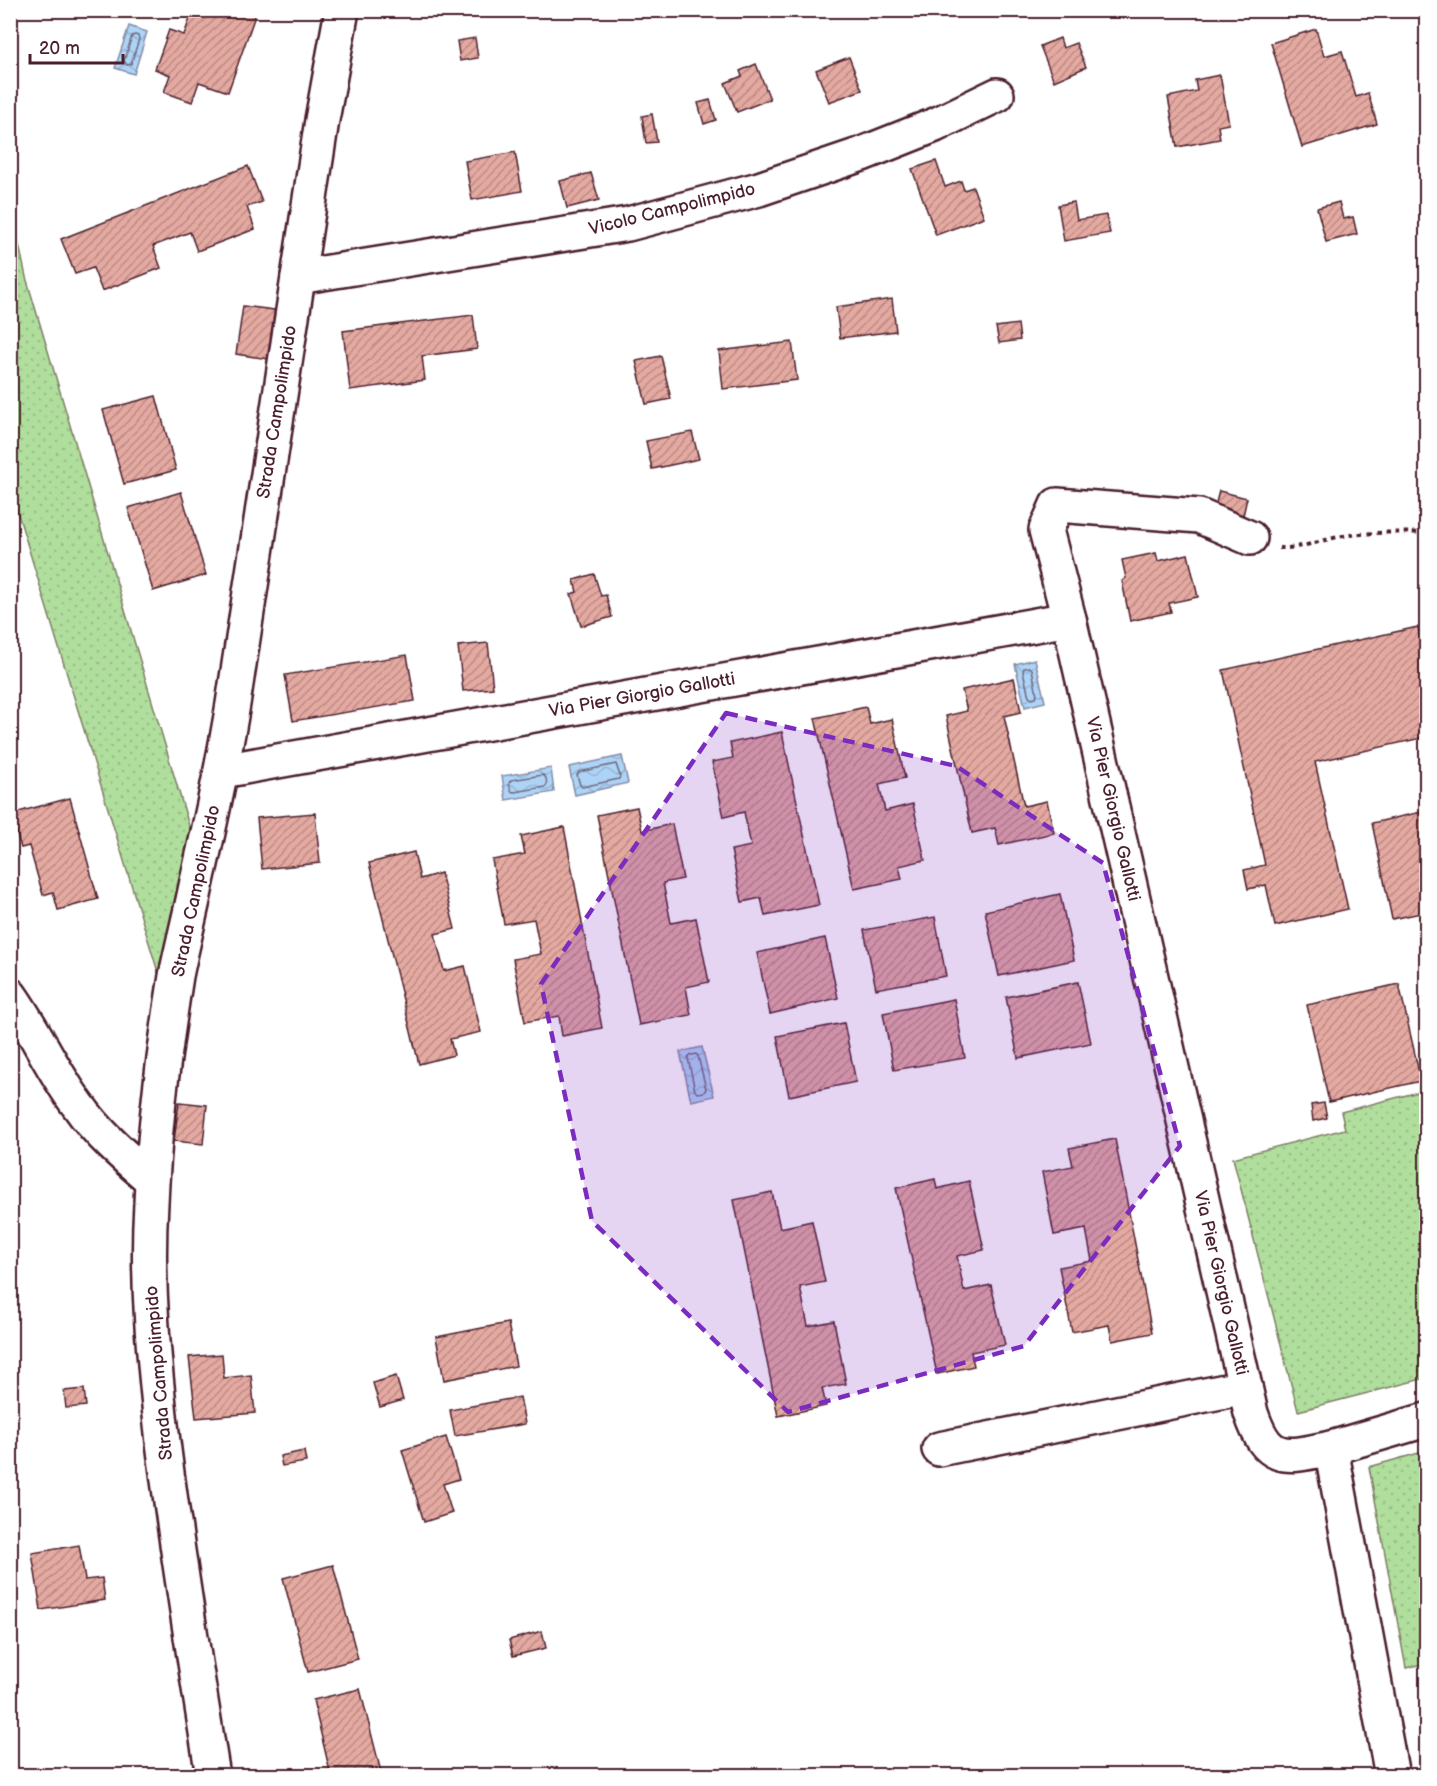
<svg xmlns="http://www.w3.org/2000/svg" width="1437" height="1786" font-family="'Balsamiq Sans',sans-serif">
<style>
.grass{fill:url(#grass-dots);stroke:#7d7e64;stroke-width:1.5}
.water{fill:url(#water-waves);stroke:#858ca5;stroke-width:1.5}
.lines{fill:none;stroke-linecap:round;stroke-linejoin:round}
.shore{stroke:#72677d;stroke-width:1.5}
.building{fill:url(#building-hatch);stroke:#4a1f2b;stroke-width:1.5}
.street-casing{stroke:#4a1f2b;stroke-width:38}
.secondary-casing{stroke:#4a1f2b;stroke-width:38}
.path{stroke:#4a1f2b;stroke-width:4;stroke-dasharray:4.5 4.5;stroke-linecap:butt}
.street{stroke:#fff;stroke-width:33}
.secondary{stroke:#fff;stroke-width:33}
.marked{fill:#7b2cbf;fill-opacity:0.2;stroke:#7b2cbf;stroke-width:4.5;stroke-dasharray:12 8;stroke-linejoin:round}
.labels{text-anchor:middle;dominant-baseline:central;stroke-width:5;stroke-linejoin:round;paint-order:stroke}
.street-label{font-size:18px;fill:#4a1f2b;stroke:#fff}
</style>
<defs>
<pattern id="grass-dots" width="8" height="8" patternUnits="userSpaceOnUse" patternTransform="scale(1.5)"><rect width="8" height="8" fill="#b0de9d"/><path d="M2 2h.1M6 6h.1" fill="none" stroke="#99be87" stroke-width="1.8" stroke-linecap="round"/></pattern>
<pattern id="water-waves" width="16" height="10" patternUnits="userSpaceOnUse" patternTransform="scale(1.5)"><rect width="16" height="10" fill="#add4f7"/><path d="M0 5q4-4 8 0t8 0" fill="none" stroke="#96b6d4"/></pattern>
<pattern id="building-hatch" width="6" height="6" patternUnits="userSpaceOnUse" patternTransform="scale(1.5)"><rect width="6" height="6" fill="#e4aaa2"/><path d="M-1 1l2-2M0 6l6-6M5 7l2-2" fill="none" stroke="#bb8a84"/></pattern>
</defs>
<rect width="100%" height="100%" fill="#fff"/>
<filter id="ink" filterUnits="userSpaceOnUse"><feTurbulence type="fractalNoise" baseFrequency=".0167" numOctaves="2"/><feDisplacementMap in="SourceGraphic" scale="12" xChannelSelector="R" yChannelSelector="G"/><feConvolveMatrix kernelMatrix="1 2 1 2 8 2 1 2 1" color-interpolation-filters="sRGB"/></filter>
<g filter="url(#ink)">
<!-- grass -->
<g class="grass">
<path d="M10,203L26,277L195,846L161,982L11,491Z"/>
<path d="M1426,1090V1378L1298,1411L1233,1158L1345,1129L1341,1112Z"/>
<path d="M1426,1451V1663L1406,1668L1369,1467Z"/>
</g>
<!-- water -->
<g class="water">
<path d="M129,26L147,32L134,74L115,68Z"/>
<path d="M1035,659L1045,702L1025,707L1015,664Z"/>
<path d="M622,756L628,783L575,795L569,767Z"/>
<path d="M551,768L554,792L506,800L502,776Z"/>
<path d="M702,1047L714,1096L691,1101L680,1052Z"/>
</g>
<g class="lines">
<!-- shore -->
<g class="shore">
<path d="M135,35L138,36L139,39L131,64L127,65L124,61L132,36Z"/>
<path d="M1029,667L1032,669L1037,695L1036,698L1032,699L1029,697L1023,671L1024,668Z"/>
<path d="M616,764L620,776L619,779L582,787L580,785L577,775L579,772Z"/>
<path d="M543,775L546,778L547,785L545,787L514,792L511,791L509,783L511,780Z"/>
<path d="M696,1054L698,1056L706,1089L704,1092L698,1093L695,1091L688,1058L689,1056Z"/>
</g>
</g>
<!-- building -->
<g class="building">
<path d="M193,10H257L228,92L199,82L192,102L164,92L170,75L155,69L169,30L184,35Z"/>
<path d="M1316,29L1324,56L1342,51L1356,97L1368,93L1377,124L1302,147L1271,43Z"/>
<path d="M475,38L478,58L460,61L457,41Z"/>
<path d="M1060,38L1063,48L1076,43L1086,67L1054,81L1040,46Z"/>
<path d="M849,57L862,90L829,102L816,70Z"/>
<path d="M756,64L770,99L737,112L725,83L742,76L740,71Z"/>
<path d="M1220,75L1229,124L1218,126L1220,139L1177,147L1168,97L1197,91L1195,80Z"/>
<path d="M710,100L716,120L704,124L698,103Z"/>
<path d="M652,114L657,142L646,143L642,116Z"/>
<path d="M515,152L522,191L472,200L465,161Z"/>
<path d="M936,161L945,187L961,181L964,190L973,187L984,217L936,235L912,169Z"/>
<path d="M248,166L262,202L247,207L255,229L197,251L190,232L153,246L161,268L102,291L93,268L75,274L61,239Z"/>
<path d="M591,173L599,200L567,208L560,181Z"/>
<path d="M1074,202L1077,220L1106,215L1110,233L1064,241L1058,205Z"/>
<path d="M1339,202L1343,219L1353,217L1357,234L1326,242L1317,208Z"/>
<path d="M892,299L896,331L840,338L836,307Z"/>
<path d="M243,306L282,311L275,360L236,354Z"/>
<path d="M473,315L477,349L422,356L425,380L350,390L343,331Z"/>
<path d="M1018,324L1020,340L999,343L996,327Z"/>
<path d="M792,342L797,380L723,389L719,351Z"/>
<path d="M661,356L671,399L646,404L636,361Z"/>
<path d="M156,396L176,470L124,484L103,410Z"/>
<path d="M692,432L699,459L652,469L646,441Z"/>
<path d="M1219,491L1247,498L1242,520L1213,514Z"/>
<path d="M181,492L206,575L153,591L128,508Z"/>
<path d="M1156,553L1158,561L1188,554L1198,597L1169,603L1171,612L1130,621L1122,581L1126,578L1122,560Z"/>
<path d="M594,574L601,596L606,595L612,617L581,626L571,594L577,592L574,580Z"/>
<path d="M1418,627L1426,668V737L1315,762L1348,909L1275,926L1266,885L1248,889L1244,870L1265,865L1223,670Z"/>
<path d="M488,643L493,688L463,691L458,646Z"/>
<path d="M407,655L415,701L293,721L285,675Z"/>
<path d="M1014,678L1021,712L1004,716L1024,806L1047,801L1054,833L999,845L995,828L972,833L946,716L967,711L962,690Z"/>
<path d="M866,707L870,724L892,719L905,778L879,784L885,811L913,804L925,860L899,866L902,879L854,889L815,718Z"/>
<path d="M782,732L819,905L765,916L761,898L742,902L731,850L751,846L744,812L724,817L712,762L733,758L730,743Z"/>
<path d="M70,798L98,899L58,910L53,892L43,895L29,846L21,848L11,814Z"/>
<path d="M637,807L642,831L672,824L683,879L663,883L671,923L696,918L709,982L686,987L691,1015L639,1025L597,815Z"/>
<path d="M1426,811V912L1392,919L1372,823Z"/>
<path d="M315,813L320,863L262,869L257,818Z"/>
<path d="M564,827L602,1028L562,1036L559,1016L525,1022L513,959L541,954L534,919L504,924L492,860L525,854L521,836Z"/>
<path d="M414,852L420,879L441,873L455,929L435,934L444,971L465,966L481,1032L450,1039L454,1055L419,1064L369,863Z"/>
<path d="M1060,894L1074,960L999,976L985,911Z"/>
<path d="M935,917L946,976L876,989L864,930Z"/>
<path d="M825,938L838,998L770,1014L757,953Z"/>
<path d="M1078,982L1091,1043L1018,1058L1006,997Z"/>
<path d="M1399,984L1421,1081L1329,1102L1307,1005Z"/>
<path d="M954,999L965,1058L894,1070L883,1013Z"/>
<path d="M844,1023L856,1082L789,1096L777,1036Z"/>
<path d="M179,1102L207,1105L203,1144L174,1141Z"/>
<path d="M1324,1103L1327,1118L1313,1121L1311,1105Z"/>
<path d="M1115,1139L1152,1333L1112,1341L1109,1325L1072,1332L1059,1267L1092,1261L1086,1229L1054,1235L1042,1172L1073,1166L1069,1148Z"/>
<path d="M935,1179L937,1189L969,1181L984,1250L957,1256L964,1291L991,1285L1005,1345L971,1352L974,1366L937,1374L896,1188Z"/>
<path d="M772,1192L780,1228L812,1221L825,1282L800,1287L808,1326L834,1321L846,1384L822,1388L826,1406L778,1416L734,1200Z"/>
<path d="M508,1323L516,1366L444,1380L436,1337Z"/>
<path d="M222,1354L224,1378L251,1375L255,1413L196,1418L189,1357Z"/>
<path d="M396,1376L403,1400L380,1407L373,1383Z"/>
<path d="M84,1389L86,1406L66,1408L64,1391Z"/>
<path d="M520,1397L525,1424L455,1436L450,1410Z"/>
<path d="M446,1437L459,1479L443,1484L452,1513L424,1522L402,1450Z"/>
<path d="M304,1451L306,1462L282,1466L280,1456Z"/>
<path d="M79,1545L85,1580L102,1578L105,1600L41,1610L32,1553Z"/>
<path d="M333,1565L358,1659L308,1672L283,1578Z"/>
<path d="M542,1631L546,1648L513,1656L509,1640Z"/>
<path d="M360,1689L382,1776H331L313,1700Z"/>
</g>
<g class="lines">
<!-- street casing -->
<g class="street-casing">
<g id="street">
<path d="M298,277L628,224L759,189L862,154L935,125L997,95"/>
<path d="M1069,619L1046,530L1057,505L1199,516L1250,538"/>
<path d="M222,771L1069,619L1251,1413C1268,1463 1284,1458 1331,1448L1392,1776"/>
<path d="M10,995C35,1030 52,1070 78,1105C98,1134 125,1157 152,1180"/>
<path d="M1331,1448L1426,1420"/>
<path d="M939,1449L1245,1387"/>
</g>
</g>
<!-- secondary casing -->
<g class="secondary-casing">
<path id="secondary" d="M213,1776C195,1664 177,1553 163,1442C154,1363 146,1282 151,1203C154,1127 164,1051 176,976C182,946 190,916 196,886C210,825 223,765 233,704L322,120L342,10"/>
</g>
<!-- path -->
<path class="path" d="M1279,548C1301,549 1321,540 1343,536C1370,532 1399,532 1426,533"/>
<!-- street -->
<use href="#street" class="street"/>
<!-- secondary -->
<use href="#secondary" class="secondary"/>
</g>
</g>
<!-- marked area -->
<path class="marked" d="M726,713L956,766L1103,863L1180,1146L1024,1346L788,1412L592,1221L541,984Z"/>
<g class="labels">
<!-- street labels -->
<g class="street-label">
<text transform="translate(672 209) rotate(-14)">Vicolo Campolimpido</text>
<text transform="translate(277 412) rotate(-81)">Strada Campolimpido</text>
<text transform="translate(642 695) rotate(-10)">Via Pier Giorgio Gallotti</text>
<text transform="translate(1113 809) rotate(77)">Via Pier Giorgio Gallotti</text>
<text transform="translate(196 891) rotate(-78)">Strada Campolimpido</text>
<text transform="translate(1221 1283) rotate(77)">Via Pier Giorgio Gallotti</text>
<text transform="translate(159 1373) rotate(-95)">Strada Campolimpido</text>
</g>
</g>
<!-- margin -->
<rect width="1437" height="1786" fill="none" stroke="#fff" stroke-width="36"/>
<rect x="18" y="18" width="1401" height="1750" fill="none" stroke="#4a1f2b" stroke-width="2" filter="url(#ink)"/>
<!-- scale -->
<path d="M30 54v9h93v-9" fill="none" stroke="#4a1f2b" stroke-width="3"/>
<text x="39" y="54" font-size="18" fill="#4a1f2b" stroke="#ffffff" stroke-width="4.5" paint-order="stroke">20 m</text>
</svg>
